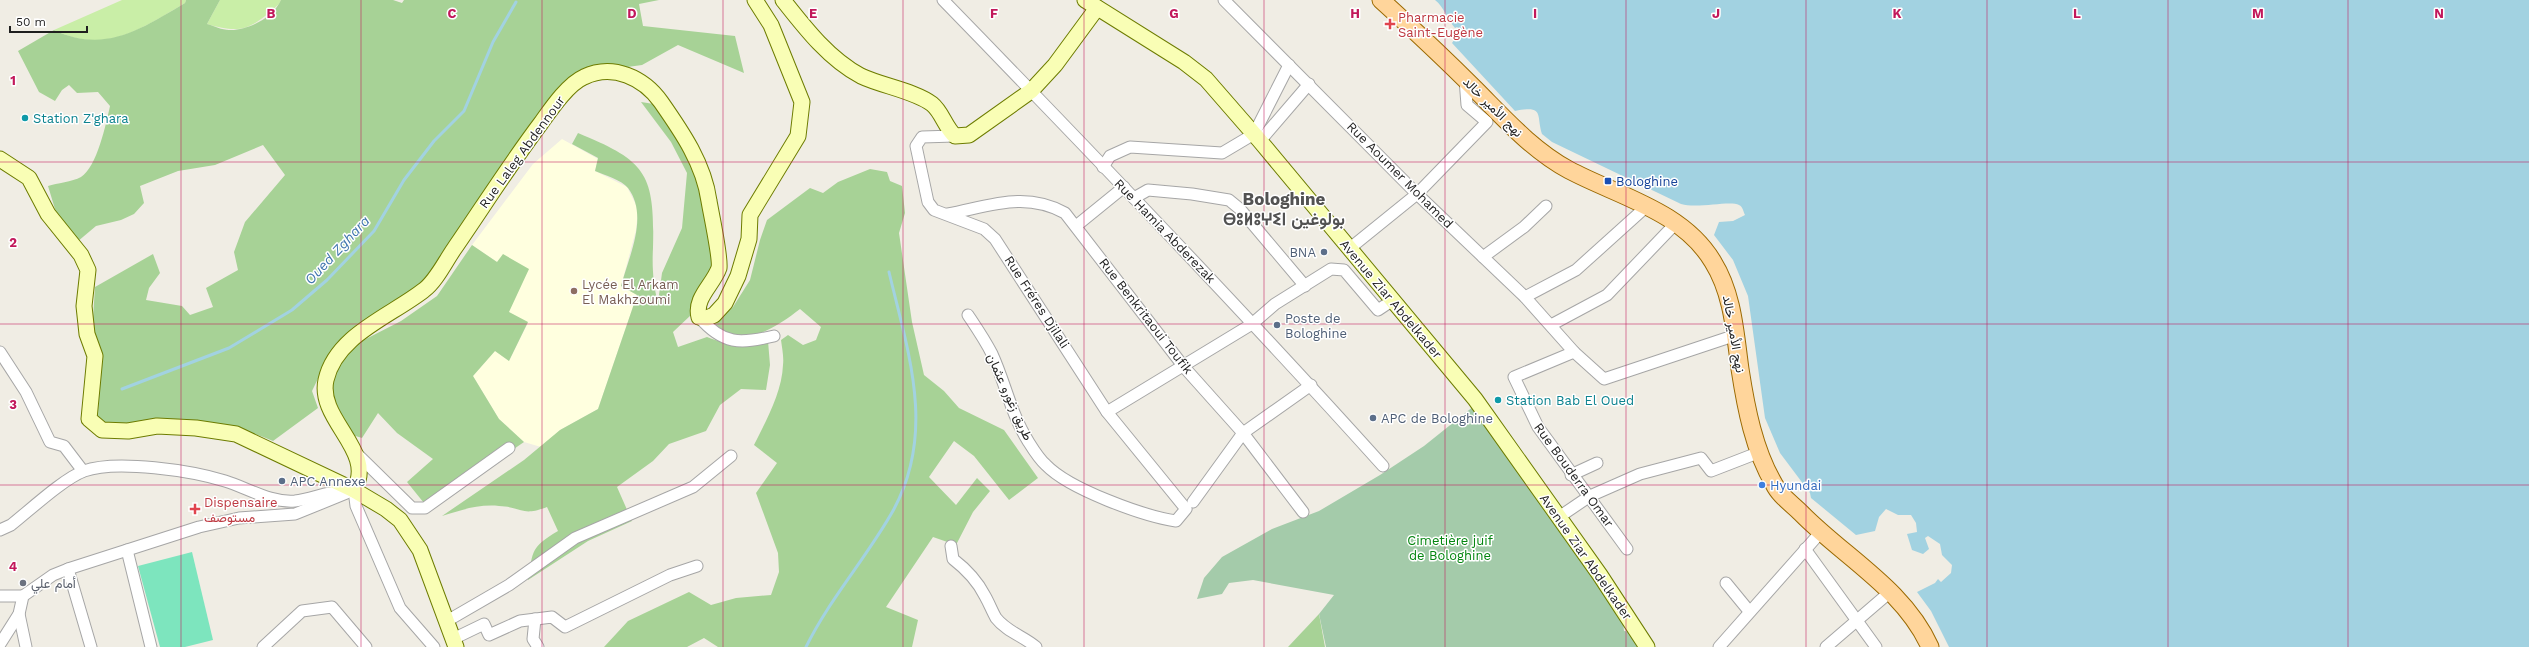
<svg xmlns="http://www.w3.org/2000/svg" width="2529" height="647" font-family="'Work Sans',Vazirmatn,'Noto Sans Tifinagh',sans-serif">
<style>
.education{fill:#ffffdf}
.grass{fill:#c9eea7}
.forest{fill:#a7d296}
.cemetery{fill:#a4cbaa}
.pitch{fill:#7de5be}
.water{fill:#a2d2e1}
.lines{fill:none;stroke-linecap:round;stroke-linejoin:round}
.stream{stroke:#a2d2e1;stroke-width:3}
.street-casing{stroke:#a6a6a6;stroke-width:13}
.secondary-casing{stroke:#6d7c00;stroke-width:17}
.primary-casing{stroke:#9a6900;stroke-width:19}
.street{stroke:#fff;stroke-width:11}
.secondary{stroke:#f9feb5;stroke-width:15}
.primary{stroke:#ffd59b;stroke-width:17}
.grid{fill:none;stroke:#c2185b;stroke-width:1;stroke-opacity:0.55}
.health-dot{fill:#e0444e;stroke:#fff;stroke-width:1.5}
.culture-dot{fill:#0f9aa8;stroke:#fff;stroke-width:1.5}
.transit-dot{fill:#1a4fb4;stroke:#fff;stroke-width:1.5}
.service-dot{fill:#5c6f8a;stroke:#fff;stroke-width:1.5}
.education-dot{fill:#8d6e63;stroke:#fff;stroke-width:1.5}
.shop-dot{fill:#3f7fe0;stroke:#fff;stroke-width:1.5}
.worship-dot{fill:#6b7280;stroke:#fff;stroke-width:1.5}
.labels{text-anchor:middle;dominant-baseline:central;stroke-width:3;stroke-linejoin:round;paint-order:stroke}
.health-label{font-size:13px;fill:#be3a42;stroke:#fff;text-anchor:start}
.street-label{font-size:13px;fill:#1f1f1f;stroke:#fff}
.culture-label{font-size:13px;fill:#0d838f;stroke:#fff;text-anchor:start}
.transit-label{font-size:13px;fill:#164399;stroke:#fff;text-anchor:start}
.service-label{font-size:13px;fill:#4e5e75;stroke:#fff;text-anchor:start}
.education-label{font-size:13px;fill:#785e54;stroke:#fff;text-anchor:start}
.shop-label{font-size:13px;fill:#366cbe;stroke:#fff;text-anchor:start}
.park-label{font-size:13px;fill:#048610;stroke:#fff}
.worship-label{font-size:13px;fill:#5b616d;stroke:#fff;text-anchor:start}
.water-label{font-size:14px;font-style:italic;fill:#4176ae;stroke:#fff}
.district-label{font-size:17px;font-weight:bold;fill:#525252;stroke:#fff}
.grid-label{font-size:13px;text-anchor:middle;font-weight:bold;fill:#c2185b;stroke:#fff;stroke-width:3;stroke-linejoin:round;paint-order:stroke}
</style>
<rect width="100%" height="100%" fill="#f0ede4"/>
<!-- education -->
<path class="education" d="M562,139L598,159L595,171L627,187L638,209L636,230L621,286L637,295L598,409L560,430L541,447L524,442L499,419L473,376L495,351L509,361L528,323L509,312L497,262L472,245L533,164Z"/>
<!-- grass -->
<g class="grass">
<path d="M122,0H186L185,3C141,29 105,55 54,30Z"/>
<path d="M220,0H281L279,4C252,28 243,35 207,24Z"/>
</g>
<!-- forest -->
<g class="forest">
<path d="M186,0H220L207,24C214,26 222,30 229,30C247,31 273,18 281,0H393L402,3L404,0H659L639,4L643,26L735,36L744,73L678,45L642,65L613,69L549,105L417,290L326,362L312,391L318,408L273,441C210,415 174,422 109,427L98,420L99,366L92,334L95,287L153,254L160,273L149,288L146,300L182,306L190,315L213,307L206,288L238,270L234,252L245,222L285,175L263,145L215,165L178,171L140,186L144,203L134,214L121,220L96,226L77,242L62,232L48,186C57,183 72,182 81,177C97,167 106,124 110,106L98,92L77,93L69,85L62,90L55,101L39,92L18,51L54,30C105,54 141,29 185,3Z"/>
<path d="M641,102L654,104L711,192L712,277L691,315L673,332L678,347L707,337C729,346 745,346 768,341L770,365L766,390L741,389L720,405L706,431L669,444L653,461L617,487L632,521L588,541L528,580C533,550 531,547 558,531L547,507C521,517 523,507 499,506C479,504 461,510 442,516L524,460L560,430L598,409L637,295L621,286C629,256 649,216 628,188C622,180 604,175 595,171L598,158L572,144L578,133C646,161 655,173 653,248C652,265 653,286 658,302L662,273L682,228L687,173L671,142Z"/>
<path d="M870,169L887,172L890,181L902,186L905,213L899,233L912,322L924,375L944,391L959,408L1004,430L1038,478L1009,500L974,456L954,441L929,477L956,505L977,478L990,491L973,512L956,545L933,537L886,607L918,620L912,647H718L704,638L687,647H604L628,621L689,592L711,605L736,598L771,595L779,572L778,553L756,493L777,463L754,445C766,421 782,392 783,365C784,357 782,348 781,340L788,335L803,345L816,340L821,327L800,309C775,328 743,351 714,323L733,307L750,280L760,240L767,220L810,188L823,193L838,182Z"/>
<path d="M472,245L497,262L503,254L529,269L509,312L528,322L509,361L495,351L473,376L499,419L524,442L428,508L407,482L433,459L397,433L378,413L362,438L349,434L338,414L329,382L340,359L360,342L401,321L437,296Z"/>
<path d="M1319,614L1325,647H1288Z"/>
</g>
<!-- cemetery -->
<path class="cemetery" d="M1474,406L1623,622L1624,631L1632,632L1640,647H1326L1319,614L1334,595L1253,580L1229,583L1222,594L1197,599L1204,578L1222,557L1272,529L1319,511L1380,475L1424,446Z"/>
<!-- pitch -->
<path class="pitch" d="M192,552L213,640L185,647H160L138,566Z"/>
<!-- water -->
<path class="water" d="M1435,0H2529V647H1949L1931,611L1917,592L1935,583L1938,579L1941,582L1951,573L1952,565L1942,555L1940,544L1928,536L1925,538L1929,549L1923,554L1912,550L1907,534L1917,532L1916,523L1911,515H1898L1886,509L1879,517L1875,531L1856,535L1811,498L1810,493L1780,453L1765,418L1748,296L1733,260L1714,235L1719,222L1733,221L1745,215C1743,211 1743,207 1739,205C1730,200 1698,209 1681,204L1552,142L1542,134C1536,115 1545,105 1515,111L1452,43L1461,30L1457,27L1455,28C1447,19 1444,7 1435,0Z"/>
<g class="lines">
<!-- stream -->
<g class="stream">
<path d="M122,389L229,348L292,310L327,280L374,231L404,180L434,141L464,111L493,42L516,2"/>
<path d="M806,647C830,598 868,556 894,509C936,431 908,352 889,272"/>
</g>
<!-- street casing -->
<g class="street-casing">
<g id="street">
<path d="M943,0C1092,153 1240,307 1383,466"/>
<path d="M1224,0L1417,194L1525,297L1574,352"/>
<path d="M955,136L922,137L916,146L928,202L934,210L984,229L995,239L1107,412L1186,509L1176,521C1143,516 1069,489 1046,465C1039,459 1033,449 1028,441C1011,414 1005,382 992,354C985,340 976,327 968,315"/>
<path d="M1260,141L1309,84"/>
<path d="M1103,167L1110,156L1130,147L1222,153L1254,134L1289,65"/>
<path d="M1134,198L1148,190L1192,194L1229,200L1240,209L1305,286"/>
<path d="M948,214C990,206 1025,191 1065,213L1184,367L1243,433L1303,512"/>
<path d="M1076,226L1124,187"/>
<path d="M1349,249L1417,194L1487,122L1467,105L1465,79"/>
<path d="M1483,257L1524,227L1546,206"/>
<path d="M1525,297L1576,270L1647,206"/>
<path d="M699,317C723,345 740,344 774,336"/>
<path d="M1551,325L1607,295L1676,223"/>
<path d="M0,352L26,392L50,442L64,446L83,471"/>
<path d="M1107,412L1252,324L1275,304L1331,269L1344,270L1378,310L1393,300"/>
<path d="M357,454L412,508H425L509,448"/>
<path d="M1571,475L1597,463"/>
<path d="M354,490L356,506L400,608L434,647"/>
<path d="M1193,502L1243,433L1311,385"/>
<path d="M1559,517L1590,496L1640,474L1701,458L1711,471L1760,452"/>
<path d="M0,530L11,525C30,510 63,479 84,471C116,459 193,471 225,481C248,488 270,503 295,501C311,499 326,492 342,491"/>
<path d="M951,546L953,559C966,569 977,580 985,596C989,603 992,611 996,618C1007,632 1023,636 1036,647"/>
<path d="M1627,549L1538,427L1514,377L1574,352L1604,379L1736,335"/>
<path d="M1805,549L1876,647"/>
<path d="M127,550L151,647"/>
<path d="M68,569L91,647"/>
<path d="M1726,583L1749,611"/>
<path d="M0,596H23"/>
<path d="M19,614L26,647"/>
<path d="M535,619L533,639L538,647"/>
<path d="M447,621L509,585L575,538L693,487L731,456"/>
<path d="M453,639L484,624L489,635L520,621L552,617L565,627L670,575L697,566"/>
<path d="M0,644L19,614L23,596L53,575L68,569L199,527L239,518L295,514L354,490"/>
<path d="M263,647L302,611L332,607L366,647"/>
<path d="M1719,647L1820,533"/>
<path d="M1826,647L1890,592"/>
</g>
</g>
<!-- secondary casing -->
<g class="secondary-casing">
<g id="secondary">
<path d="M783,0C805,28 829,59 861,76C882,86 915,91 932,104C942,112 945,127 955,136L969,135L1031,91L1055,65L1097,8"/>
<path d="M1085,0L1184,62L1206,79L1260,141L1475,399L1600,575L1647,647"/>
<path d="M0,159L29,178L48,214L81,255L88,270L84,306L87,334L95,356L89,419L102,430L128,431L157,426L196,428L236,434L354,490L386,509L400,520L420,550L456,647"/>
<path d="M354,490C377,451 317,420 326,380C336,335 391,316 424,290C436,281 445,262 454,249C483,207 510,164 541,123C551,109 568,84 584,77C613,63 644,78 661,102C682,132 704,164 709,201C711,213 721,259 719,268C713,285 694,298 699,317L707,318L714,315L725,303L738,276L749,239L750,215L798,136L802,102L771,25L755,0"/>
</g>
</g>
<!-- primary casing -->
<g class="primary-casing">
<path id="primary" d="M1381,0C1413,29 1444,58 1475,89C1504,118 1532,150 1569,170C1618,196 1683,211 1713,262C1733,294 1735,333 1740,369C1746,408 1754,450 1774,484C1779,495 1792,504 1801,513C1844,557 1904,589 1930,647"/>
</g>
<!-- street -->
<use href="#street" class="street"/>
<!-- secondary -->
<use href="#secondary" class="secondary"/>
<!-- primary -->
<use href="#primary" class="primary"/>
</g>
<!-- grid -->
<path class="grid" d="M181,0V647M361,0V647M542,0V647M723,0V647M903,0V647M1084,0V647M1264,0V647M1445,0V647M1626,0V647M1806,0V647M1987,0V647M2168,0V647M2348,0V647M0,162H2529M0,324H2529M0,485H2529"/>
<!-- markers -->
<g class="health-dot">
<path d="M1388 18h4v4h4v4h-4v4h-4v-4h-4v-4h4z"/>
<path d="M193 503h4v4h4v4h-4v4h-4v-4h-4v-4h4z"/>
</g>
<g class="culture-dot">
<circle cx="25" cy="118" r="4"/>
<circle cx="1498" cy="400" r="4"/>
</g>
<rect class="transit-dot" x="1604" y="177" width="8" height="8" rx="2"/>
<g class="service-dot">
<circle cx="1324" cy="252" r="4"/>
<circle cx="1277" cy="325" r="4"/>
<circle cx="1373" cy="418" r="4"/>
<circle cx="282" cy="481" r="4"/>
</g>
<circle class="education-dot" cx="574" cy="291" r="4"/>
<circle class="shop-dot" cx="1762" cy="485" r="4"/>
<circle class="worship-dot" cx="23" cy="583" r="4"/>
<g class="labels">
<!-- health labels -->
<g class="health-label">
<text x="1398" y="17">Pharmacie<tspan x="1398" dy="15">Saint-Eugène</tspan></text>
<text x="204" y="502">Dispensaire<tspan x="204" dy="15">مستوصف</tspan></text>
</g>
<!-- street labels -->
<g class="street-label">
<text transform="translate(1493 107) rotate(45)">نهج الأمير خالد</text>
<text transform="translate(522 152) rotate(-54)">Rue Laleg Abdennour</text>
<text transform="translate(1400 175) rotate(45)">Rue Aoumer Mohamed</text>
<text transform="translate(1165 231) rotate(46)">Rue Hamia Abderezak</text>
<text transform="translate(1391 299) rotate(50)">Avenue Ziar Abdelkader</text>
<text transform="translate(1037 302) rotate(57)">Rue Fréres Djilali</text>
<text transform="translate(1146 316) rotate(52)">Rue Benkritaoui Toufik</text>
<text transform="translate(1734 334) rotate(80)">نهج الأمير خالد</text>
<text transform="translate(1010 397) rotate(66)">طريق زغورو عثمان</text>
<text transform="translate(1574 475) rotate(54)">Rue Bouderra Omar</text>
<text transform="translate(1586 557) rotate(55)">Avenue Ziar Abdelkader</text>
</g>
<!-- culture labels -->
<g class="culture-label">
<text x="33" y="118">Station Z'ghara</text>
<text x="1506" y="400">Station Bab El Oued</text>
</g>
<!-- transit labels -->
<g class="transit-label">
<text x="1616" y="181">Bologhine</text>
</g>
<!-- service labels -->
<g class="service-label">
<text x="1316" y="252" text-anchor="end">BNA</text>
<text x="1285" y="318">Poste de<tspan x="1285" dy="15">Bologhine</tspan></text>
<text x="1381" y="418">APC de Bologhine</text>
<text x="290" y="481">APC Annexe</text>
</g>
<!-- education labels -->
<g class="education-label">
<text x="582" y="284">Lycée El Arkam<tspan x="582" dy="15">El Makhzoumi</tspan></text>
</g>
<!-- shop labels -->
<g class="shop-label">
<text x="1770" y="485">Hyundai</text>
</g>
<!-- park labels -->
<g class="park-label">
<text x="1450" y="540">Cimetière juif<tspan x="1450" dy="15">de Bologhine</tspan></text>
</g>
<!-- worship labels -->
<g class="worship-label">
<text x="31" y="583">أمام علي</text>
</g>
<!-- water labels -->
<g class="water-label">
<text transform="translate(337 250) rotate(-47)">Oued Zghara</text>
</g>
<!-- district labels -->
<g class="district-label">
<text x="1284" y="199">Bologhine<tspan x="1284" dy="20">ⴱⵓⵍⵓⵖⵉⵏ بولوغين</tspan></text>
</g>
</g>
<g class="grid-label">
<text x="271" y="18">B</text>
<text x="452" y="18">C</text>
<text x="632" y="18">D</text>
<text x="813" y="18">E</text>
<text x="994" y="18">F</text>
<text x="1174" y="18">G</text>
<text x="1355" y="18">H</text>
<text x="1535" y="18">I</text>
<text x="1716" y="18">J</text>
<text x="1897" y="18">K</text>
<text x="2077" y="18">L</text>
<text x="2258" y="18">M</text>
<text x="2439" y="18">N</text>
<text x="13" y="85">1</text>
<text x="13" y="247">2</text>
<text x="13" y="409">3</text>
<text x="13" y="571">4</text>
</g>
<!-- scale -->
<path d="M10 26v6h77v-6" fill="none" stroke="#1f1f1f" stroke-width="2"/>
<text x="16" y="26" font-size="12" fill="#1f1f1f" stroke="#ffffff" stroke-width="3" paint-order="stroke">50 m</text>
</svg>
